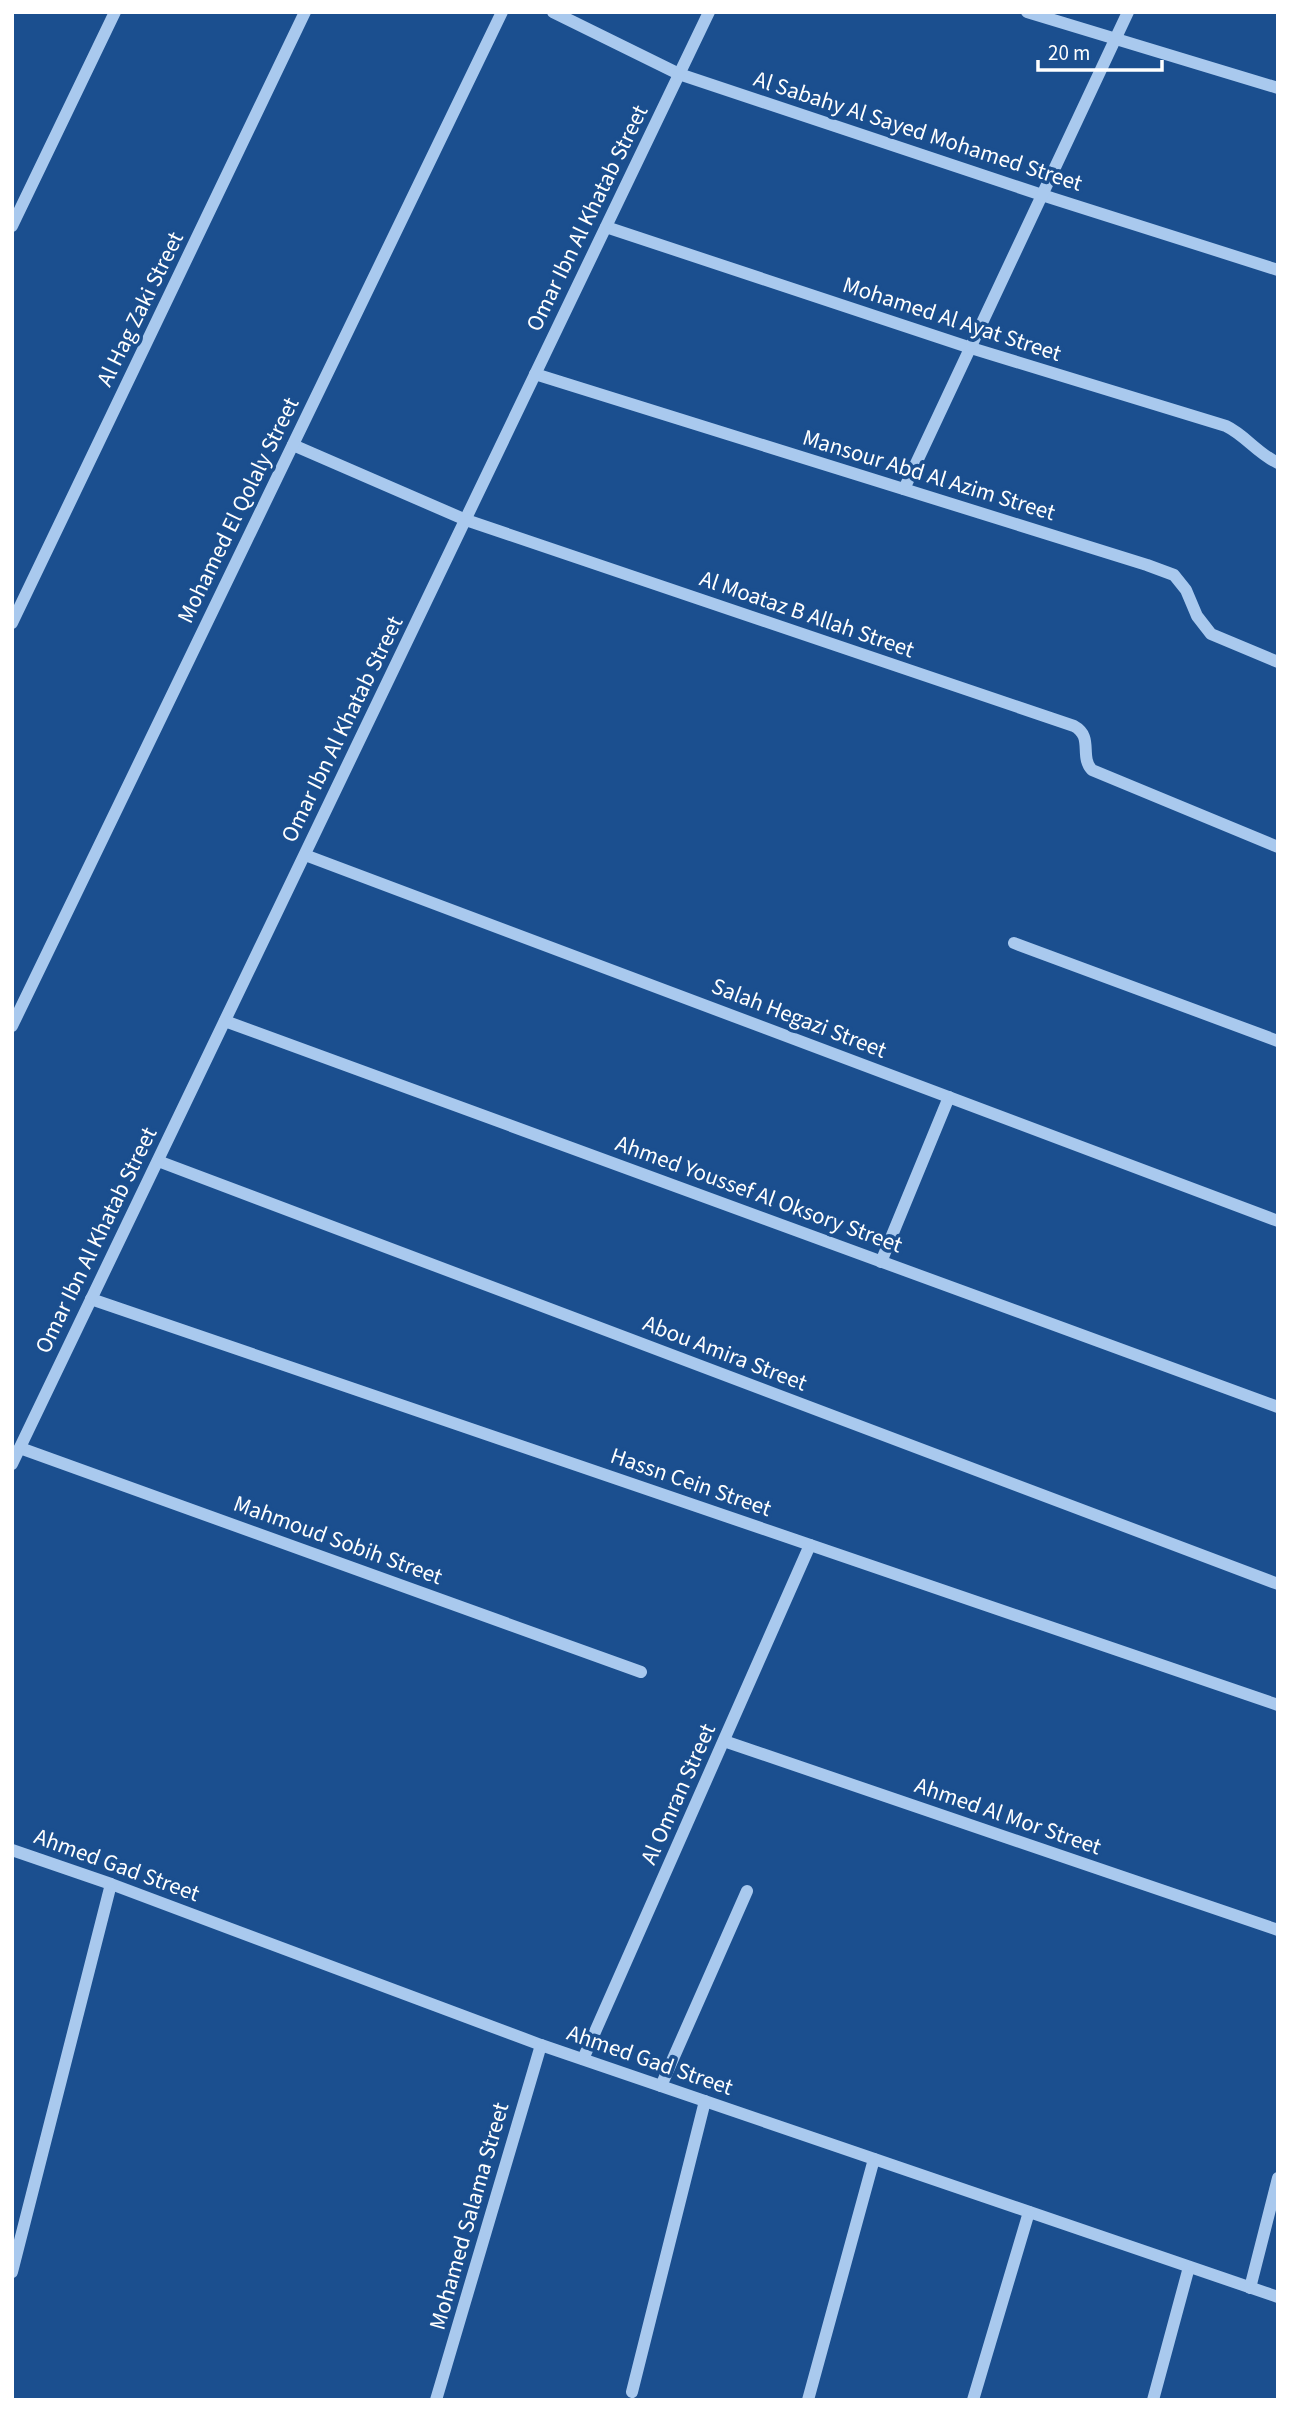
<svg xmlns="http://www.w3.org/2000/svg" width="1290" height="2412" font-family="'Source Sans 3',sans-serif">
<style>
.lines{fill:none;stroke-linecap:round;stroke-linejoin:round}
.minor{stroke:#a9c9ee;stroke-width:12}
.labels{text-anchor:middle;dominant-baseline:central;stroke-width:7;stroke-linejoin:round;paint-order:stroke}
.street-label{font-size:23px;fill:#fff;stroke:#1b4f8f}
</style>
<rect width="100%" height="100%" fill="#1b4f8f"/>
<g class="lines">
<!-- minor -->
<g class="minor">
<path d="M553,12L679,74L1042,195L1278,270"/>
<path d="M1027,12L1278,88"/>
<path d="M12,226L115,12"/>
<path d="M606,227L971,348L1226,426C1245,435 1258,454 1278,463"/>
<path d="M535,374L1147,565L1174,575L1186,590L1197,616L1211,634L1278,662"/>
<path d="M293,445L466,520L1074,726C1094,737 1079,756 1092,770L1278,847"/>
<path d="M904,489L1128,12"/>
<path d="M12,623L305,12"/>
<path d="M305,855L1278,1221"/>
<path d="M1014,943L1278,1041"/>
<path d="M225,1021L1278,1407"/>
<path d="M12,1026L502,12"/>
<path d="M158,1161L1278,1584"/>
<path d="M881,1262L949,1097"/>
<path d="M91,1299L1278,1705"/>
<path d="M20,1448L641,1672"/>
<path d="M12,1464L709,12"/>
<path d="M724,1741L1278,1930"/>
<path d="M12,1850L111,1884L541,2045L1278,2297"/>
<path d="M583,2059L810,1545"/>
<path d="M661,2086L747,1891"/>
<path d="M12,2272L111,1884"/>
<path d="M1250,2288L1278,2178"/>
<path d="M632,2392L705,2101"/>
<path d="M436,2400L541,2045"/>
<path d="M808,2400L874,2159"/>
<path d="M973,2400L1029,2212"/>
<path d="M1153,2400L1189,2267"/>
</g>
</g>
<g class="labels">
<!-- street labels -->
<g class="street-label">
<text transform="translate(918 131) rotate(18)">Al Sabahy Al Sayed Mohamed Street</text>
<text transform="translate(587 218) rotate(-64)">Omar Ibn Al Khatab Street</text>
<text transform="translate(140 309) rotate(-64)">Al Hag Zaki Street</text>
<text transform="translate(952 319) rotate(18)">Mohamed Al Ayat Street</text>
<text transform="translate(929 475) rotate(17)">Mansour Abd Al Azim Street</text>
<text transform="translate(238 510) rotate(-64)">Mohamed El Qolaly Street</text>
<text transform="translate(807 614) rotate(19)">Al Moataz B Allah Street</text>
<text transform="translate(342 729) rotate(-64)">Omar Ibn Al Khatab Street</text>
<text transform="translate(799 1018) rotate(21)">Salah Hegazi Street</text>
<text transform="translate(759 1194) rotate(20)">Ahmed Youssef Al Oksory Street</text>
<text transform="translate(96 1240) rotate(-64)">Omar Ibn Al Khatab Street</text>
<text transform="translate(725 1353) rotate(21)">Abou Amira Street</text>
<text transform="translate(691 1482) rotate(19)">Hassn Cein Street</text>
<text transform="translate(338 1540) rotate(20)">Mahmoud Sobih Street</text>
<text transform="translate(678 1794) rotate(-66)">Al Omran Street</text>
<text transform="translate(1008 1816) rotate(19)">Ahmed Al Mor Street</text>
<text transform="translate(117 1865) rotate(20)">Ahmed Gad Street</text>
<text transform="translate(650 2060) rotate(19)">Ahmed Gad Street</text>
<text transform="translate(469 2216) rotate(-74)">Mohamed Salama Street</text>
</g>
</g>
<!-- border -->
<rect width="1290" height="2412" fill="none" stroke="#ffffff" stroke-width="28"/>
<!-- scale -->
<path d="M1038 60v10h124v-10" fill="none" stroke="#ffffff" stroke-width="3.5"/>
<text x="1048" y="60" font-size="21" fill="#ffffff" stroke="#1b4f8f" stroke-width="5" paint-order="stroke">20 m</text>
</svg>
